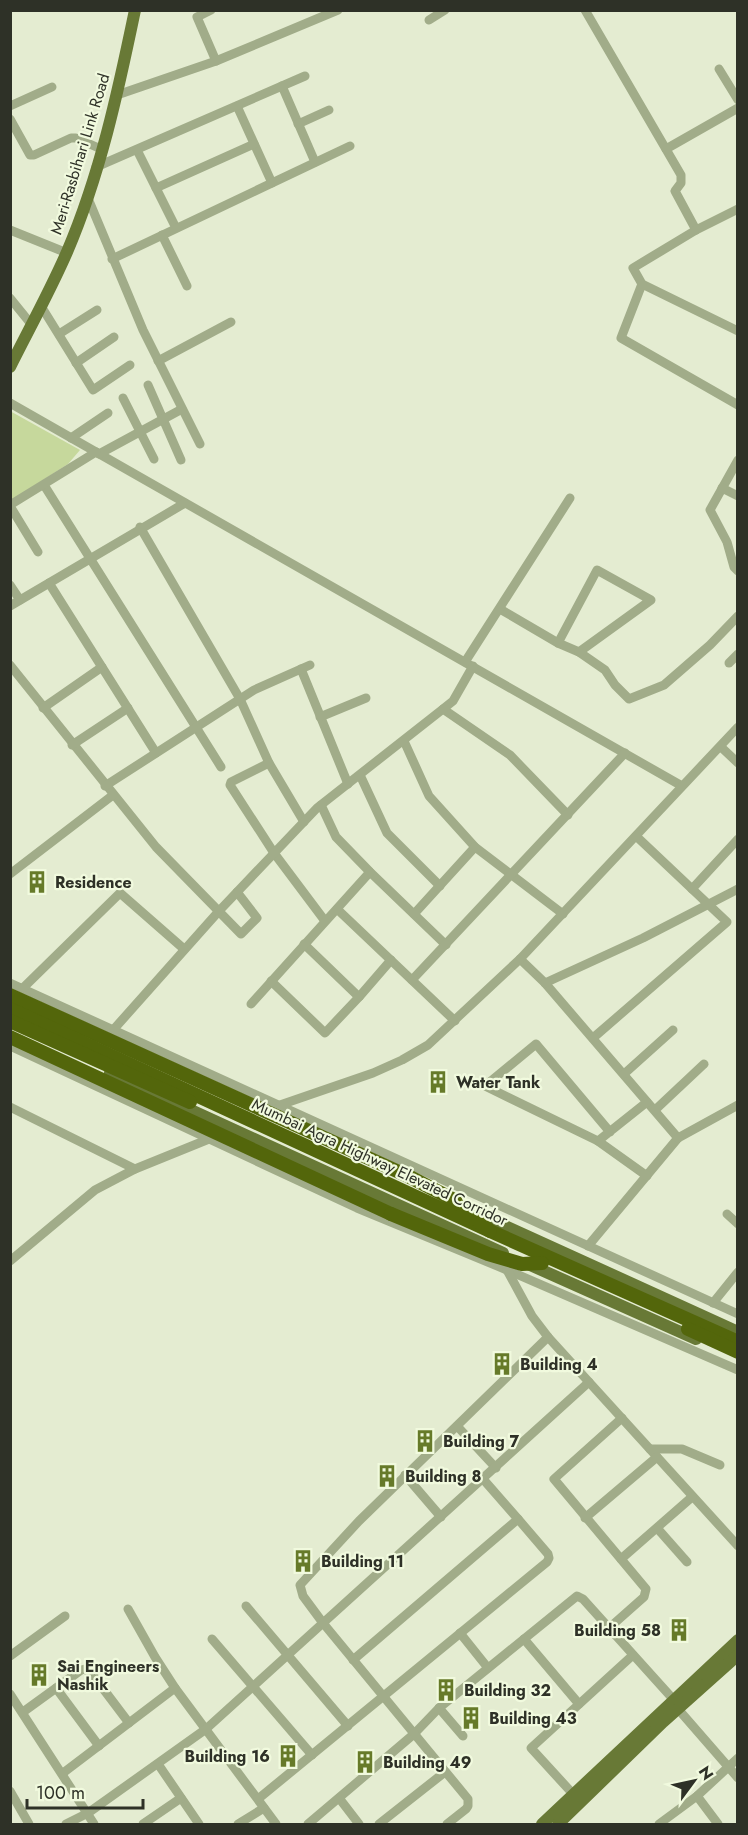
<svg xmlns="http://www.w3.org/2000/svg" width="748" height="1835" font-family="Jost,sans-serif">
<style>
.green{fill:#c6d89c}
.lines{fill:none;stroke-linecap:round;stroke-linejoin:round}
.minor{stroke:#a1ac89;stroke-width:9}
.major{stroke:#687936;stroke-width:12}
.highway{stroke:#53660b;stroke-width:14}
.highway-bridge{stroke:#53660b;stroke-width:14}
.labels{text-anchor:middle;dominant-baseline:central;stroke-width:4.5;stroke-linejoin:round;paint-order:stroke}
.street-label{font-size:16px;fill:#2e3127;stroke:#f1fade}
.poi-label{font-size:16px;font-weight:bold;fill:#2e3127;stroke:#f1fade;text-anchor:start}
</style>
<rect width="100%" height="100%" fill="#e4ecd1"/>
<!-- green -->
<path class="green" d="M10,411L80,450L68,464L10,501Z"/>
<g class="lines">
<!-- minor -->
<g class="minor">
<path d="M211,10L197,17L216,61"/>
<path d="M585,10L681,175V183L675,191L696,230"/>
<path d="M429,20L445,10"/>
<path d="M719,69L738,100"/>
<path d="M282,86L315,162"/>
<path d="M117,95L216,61L338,10"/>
<path d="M10,106L52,87"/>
<path d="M237,106L272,183"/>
<path d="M10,119L30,155H34L71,138H76L101,149"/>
<path d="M298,124L329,110"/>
<path d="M666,149L738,108"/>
<path d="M137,150L176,228"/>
<path d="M96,167L305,76"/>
<path d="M156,188L254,144"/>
<path d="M87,196L143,330L200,444"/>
<path d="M738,209L696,230L633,268L642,284L738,331"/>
<path d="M10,230L67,253"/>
<path d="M162,235L187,286"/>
<path d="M112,259L350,146"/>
<path d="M642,284L621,338L738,405"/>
<path d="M10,298L31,324"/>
<path d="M41,306L93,390L130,365"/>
<path d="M59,334L97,310"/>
<path d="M158,361L231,322"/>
<path d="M76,363L114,337"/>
<path d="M148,385L181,460"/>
<path d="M123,398L154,459"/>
<path d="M10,403L682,786"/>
<path d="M71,438L108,413"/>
<path d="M99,454L182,409"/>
<path d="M738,460L710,510L727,542L734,567L738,571"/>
<path d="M44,485L221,767"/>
<path d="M722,488L738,496"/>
<path d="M10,505L96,452"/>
<path d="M10,506L38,552"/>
<path d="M140,527L240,699L269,763L304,822"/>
<path d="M49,583L156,753"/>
<path d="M10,585L20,600"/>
<path d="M10,606L185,503"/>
<path d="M500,609L558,643L579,652L605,670L615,685L629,699L664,685L710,645L738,616"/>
<path d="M558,643L597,570L651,600L579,652"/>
<path d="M465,662L570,498"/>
<path d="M729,663L738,654"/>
<path d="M10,665L156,847L241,934L257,918L237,892"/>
<path d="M301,669L348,784"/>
<path d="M43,708L102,667"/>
<path d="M443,709L510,755L568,815"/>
<path d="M320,717L366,698"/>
<path d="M404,741L429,796L475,847L563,914"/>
<path d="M72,745L128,708"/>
<path d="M721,747L738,763"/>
<path d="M269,763L231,782L230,785L274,853L325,921"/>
<path d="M360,775L387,833L440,886"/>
<path d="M105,786L254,690L310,665"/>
<path d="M321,805L336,837L370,872L446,945"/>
<path d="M10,874L113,795"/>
<path d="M692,889L738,839"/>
<path d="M337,909L455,1021"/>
<path d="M414,914L475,847"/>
<path d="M304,944L359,997L391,960"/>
<path d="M520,959L545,983L678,1138L588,1246"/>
<path d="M412,980L625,753"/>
<path d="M271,981L325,1033L359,997"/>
<path d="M10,983L738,1314"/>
<path d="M545,983L643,938L738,889"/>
<path d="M23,988L120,893L184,949"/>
<path d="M251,1004L370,872"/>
<path d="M114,1029L219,911L317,808L443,709L453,701L473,666"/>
<path d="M593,1038L727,922L636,836"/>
<path d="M10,1046L357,1208L507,1270L738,1370"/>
<path d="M624,1074L673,1030"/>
<path d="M280,1105L373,1073L402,1060L428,1045L520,959L738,727"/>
<path d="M10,1107L135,1169"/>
<path d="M655,1110L704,1064"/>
<path d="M610,1132L536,1044L485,1086L598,1141L647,1102"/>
<path d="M678,1138L738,1105"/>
<path d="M598,1141L647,1176"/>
<path d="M727,1214L738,1224"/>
<path d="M10,1261L95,1190L135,1169L209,1139"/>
<path d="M507,1270L532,1316L548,1337L738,1546"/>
<path d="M713,1303L738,1272"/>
<path d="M457,1426L496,1468"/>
<path d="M650,1449H682L720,1465"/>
<path d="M405,1475L441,1517"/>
<path d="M585,1518L657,1457"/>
<path d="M657,1528L687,1562"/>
<path d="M621,1559L692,1497"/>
<path d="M246,1606L348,1726"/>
<path d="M128,1609L155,1657L175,1688L276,1824"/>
<path d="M609,1628L644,1597L646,1589L554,1479L622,1418"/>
<path d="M460,1633L488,1668"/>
<path d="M212,1639L312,1755"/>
<path d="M524,1639L579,1704"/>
<path d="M10,1656L65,1616"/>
<path d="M353,1660L518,1519L483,1479"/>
<path d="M56,1688L99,1746"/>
<path d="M10,1694L94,1824"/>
<path d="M439,1708L463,1736"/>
<path d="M678,1709L738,1778"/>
<path d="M23,1712L81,1670L85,1669L92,1674L129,1723"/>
<path d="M158,1764L199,1824"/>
<path d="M63,1773L175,1688"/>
<path d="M10,1791L29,1824"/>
<path d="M573,1794L531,1748L633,1655"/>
<path d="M697,1796L718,1824"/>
<path d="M339,1798L359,1824"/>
<path d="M258,1799L547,1562L549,1558L548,1554L518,1519"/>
<path d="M66,1824L88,1813L206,1729L589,1382"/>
<path d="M143,1824L181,1798"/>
<path d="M238,1824L264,1808"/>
<path d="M308,1824L414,1734L439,1708L577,1596L583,1599L673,1699"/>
<path d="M379,1824L445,1772"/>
<path d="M447,1824L466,1809L468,1806V1799L323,1623L303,1596L300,1585L359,1521L548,1337"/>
<path d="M659,1824L697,1796L738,1758"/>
</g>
<!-- major -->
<g class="major">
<path d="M10,367C29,329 50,291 67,252C100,175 118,92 135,10"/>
<path d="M110,1073L503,1253"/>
<path d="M468,1209L738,1332"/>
<path d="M528,1264L696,1339"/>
<path d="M542,1824L738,1640"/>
<path d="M558,1824L663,1722L738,1655"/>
</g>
<!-- highway -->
<g class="highway">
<path d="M10,995L410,1177"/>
<path d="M10,1009L490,1231L738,1342"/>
<path d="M10,1021L190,1102"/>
<path d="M10,1037L391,1214"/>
<path d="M688,1329L738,1352"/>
</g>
<!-- highway-bridge -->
<g class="highway-bridge">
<path d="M410,1177L454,1200L490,1231"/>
<path d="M391,1214L488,1254L522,1264L542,1263"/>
</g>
</g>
<!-- icons -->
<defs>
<g id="building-bare" transform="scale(1.8)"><path d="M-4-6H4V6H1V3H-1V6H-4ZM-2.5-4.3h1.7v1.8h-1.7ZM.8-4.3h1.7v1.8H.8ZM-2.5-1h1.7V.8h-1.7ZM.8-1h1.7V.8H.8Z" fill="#667a29" stroke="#f1fade" stroke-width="2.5" paint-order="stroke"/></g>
</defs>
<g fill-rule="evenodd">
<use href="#building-bare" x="37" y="882"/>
<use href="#building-bare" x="438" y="1082"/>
<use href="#building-bare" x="502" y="1364"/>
<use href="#building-bare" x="425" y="1441"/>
<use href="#building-bare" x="387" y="1476"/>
<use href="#building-bare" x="303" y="1561"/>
<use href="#building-bare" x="679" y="1630"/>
<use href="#building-bare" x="39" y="1675"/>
<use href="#building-bare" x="446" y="1690"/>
<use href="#building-bare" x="471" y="1718"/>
<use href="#building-bare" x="288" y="1756"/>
<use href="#building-bare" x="365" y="1762"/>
</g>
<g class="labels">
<!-- street labels -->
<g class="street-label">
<text transform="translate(80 154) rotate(-73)">Meri-Rasbihari Link Road</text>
<text transform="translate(380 1162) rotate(25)">Mumbai Agra Highway Elevated Corridor</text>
</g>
<!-- poi labels -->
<g class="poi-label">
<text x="55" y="882">Residence</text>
<text x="456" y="1082">Water Tank</text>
<text x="520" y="1364">Building 4</text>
<text x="443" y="1441">Building 7</text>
<text x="405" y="1476">Building 8</text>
<text x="321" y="1561">Building 11</text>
<text x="661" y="1630" text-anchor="end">Building 58</text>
<text x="57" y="1666">Sai Engineers<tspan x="57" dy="18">Nashik</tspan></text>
<text x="464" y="1690">Building 32</text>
<text x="489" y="1718">Building 43</text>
<text x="270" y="1756" text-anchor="end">Building 16</text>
<text x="383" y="1762">Building 49</text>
</g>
</g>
<!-- border -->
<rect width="748" height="1835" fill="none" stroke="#2e3127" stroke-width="24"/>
<!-- north arrow -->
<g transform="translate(694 1781) rotate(57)" stroke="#f1fade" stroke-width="4.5" paint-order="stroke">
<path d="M0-4.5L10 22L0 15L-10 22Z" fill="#2e3127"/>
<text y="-9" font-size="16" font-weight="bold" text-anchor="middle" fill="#2e3127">N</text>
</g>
<!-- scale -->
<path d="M27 1799v9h116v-9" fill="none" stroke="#2e3127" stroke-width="3"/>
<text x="36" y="1799" font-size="18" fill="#2e3127" stroke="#f1fade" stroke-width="4.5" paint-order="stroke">100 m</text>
</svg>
